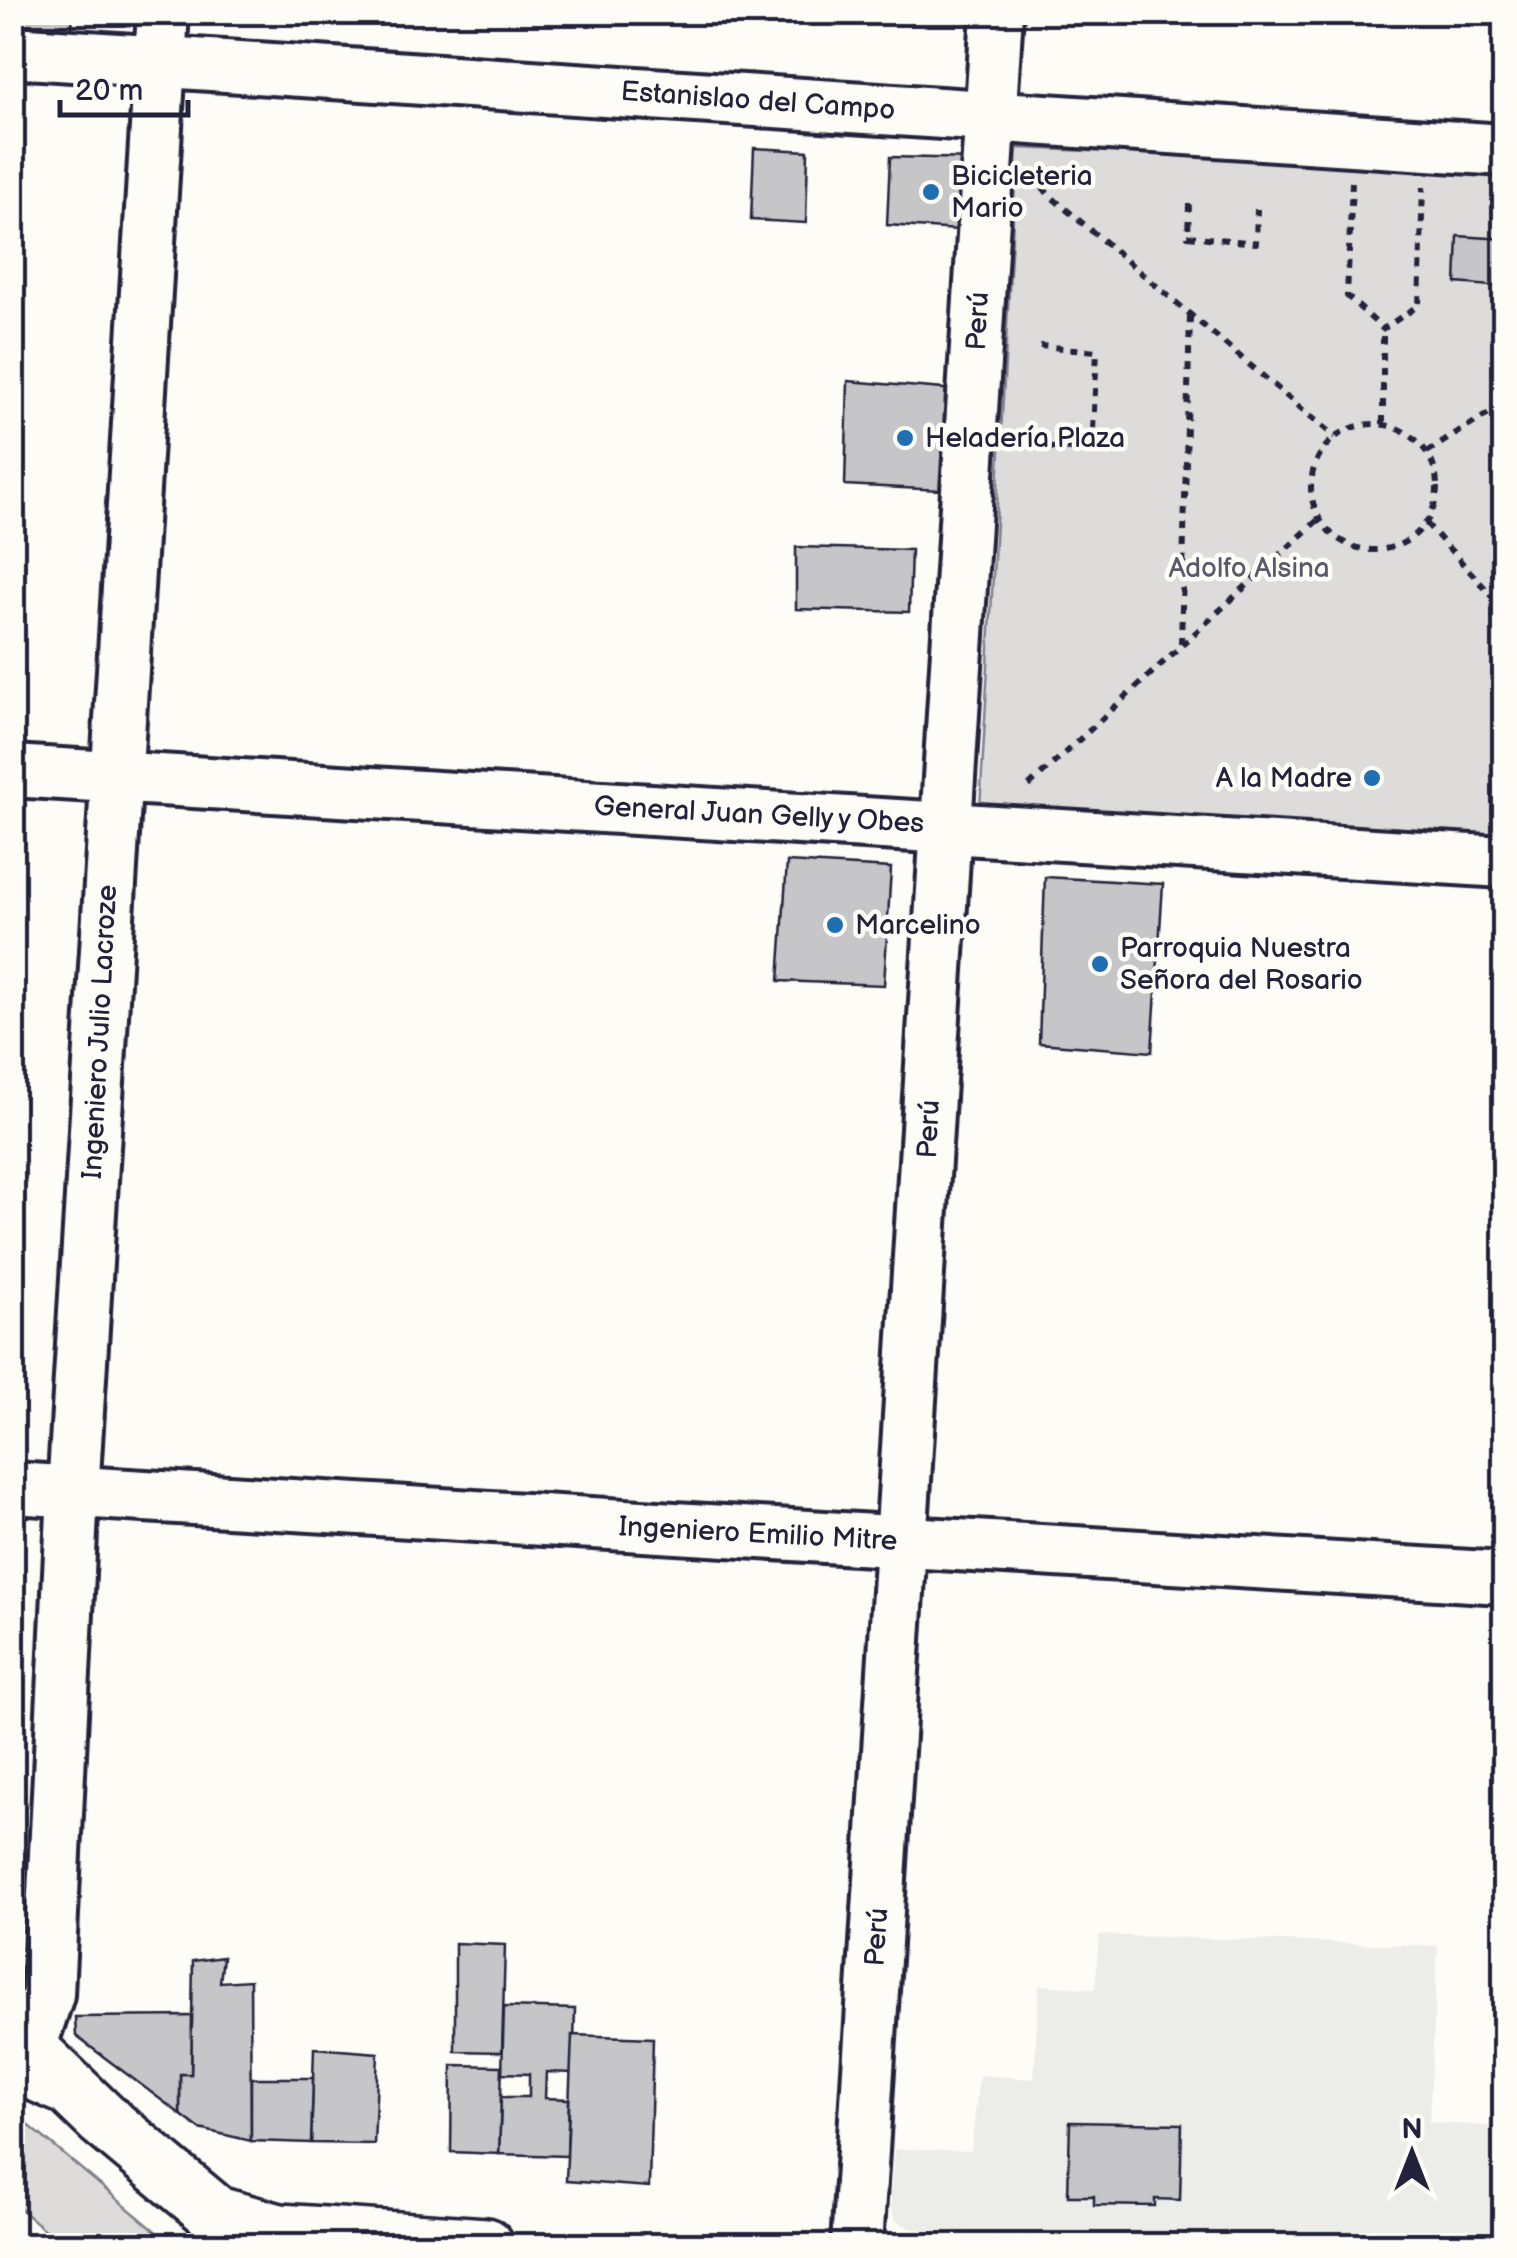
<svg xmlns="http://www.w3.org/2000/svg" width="1517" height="2258" font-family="'Balsamiq Sans',sans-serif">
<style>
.built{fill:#ecece9}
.green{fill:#dddcdb;stroke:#807f8b;stroke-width:2.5}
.building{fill:#c6c6c8;stroke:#22223b;stroke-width:2.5}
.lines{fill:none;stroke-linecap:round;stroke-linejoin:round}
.lane-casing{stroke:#22223b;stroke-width:32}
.street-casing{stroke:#22223b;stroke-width:58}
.secondary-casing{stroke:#22223b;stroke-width:62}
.path{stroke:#22223b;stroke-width:6;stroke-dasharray:8 8;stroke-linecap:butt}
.lane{stroke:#fdfcf7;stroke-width:25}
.street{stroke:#fdfcf7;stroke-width:50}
.secondary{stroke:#fdfcf7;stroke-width:55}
.poi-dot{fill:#1f6fb2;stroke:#fdfcf7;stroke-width:4}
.labels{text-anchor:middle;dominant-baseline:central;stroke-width:9;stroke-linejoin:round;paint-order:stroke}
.street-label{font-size:28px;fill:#22223b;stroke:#fdfcf7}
.poi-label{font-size:28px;fill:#22223b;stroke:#fdfcf7;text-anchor:start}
.park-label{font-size:28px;fill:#5a5a6b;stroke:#fdfcf7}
</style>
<rect width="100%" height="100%" fill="#fdfcf7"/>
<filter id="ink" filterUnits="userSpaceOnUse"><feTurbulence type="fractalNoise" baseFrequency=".01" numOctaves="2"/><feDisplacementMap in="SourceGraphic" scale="20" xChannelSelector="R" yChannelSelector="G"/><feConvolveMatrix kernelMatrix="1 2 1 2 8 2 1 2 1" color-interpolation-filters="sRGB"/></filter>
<g filter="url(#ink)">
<!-- built -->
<g class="built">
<path d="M12,1879L35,1880L29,1947L13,1957Z"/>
<path d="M1099,1935L1438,1946L1429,2122L1498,2127L1496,2156L1504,2157V2245H1231L911,2229L895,2220L890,2207L894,2149L971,2151L979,2075L1034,2079L1039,1985L1095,1989Z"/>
</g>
<!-- green -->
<g class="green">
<path d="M1017,148L1504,168V839L980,808Z"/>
<path d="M13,2112L172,2245H62L13,2203Z"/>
</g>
<!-- building -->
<g class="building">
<path d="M12,12H73L71,44L12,39Z"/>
<path d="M754,148L808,151L806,223L751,220Z"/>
<path d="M890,157L976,159L972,231L887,225Z"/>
<path d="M1458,236L1504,239V287L1456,283Z"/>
<path d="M848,381L967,391L960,491L845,485Z"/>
<path d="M796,547L911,550L909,612L796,609Z"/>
<path d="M787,862L891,868L884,985L779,981Z"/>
<path d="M1045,877L1163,884L1152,1052L1039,1043Z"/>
<path d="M455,1943L505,1945L502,2052L455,2051Z"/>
<path d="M223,1957L220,1982L250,1980L251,2141L200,2129L180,2114V2074H191L193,1961Z"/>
<path d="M504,2007L575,2009L573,2073L546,2072L545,2098L569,2099L567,2156L499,2154L501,2097H529V2074L502,2073Z"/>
<path d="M192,2016L191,2074H180V2114L76,2036L75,2017Z"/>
<path d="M572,2035L653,2038L649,2187L566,2181Z"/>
<path d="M314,2048L378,2053L374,2144L311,2143Z"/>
<path d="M452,2065L502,2066L499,2154L451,2152Z"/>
<path d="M251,2078H313L311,2143L251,2141Z"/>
<path d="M1070,2122L1182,2124L1180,2200L1155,2199V2206L1094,2205V2196H1068Z"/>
</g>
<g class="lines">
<!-- lane casing -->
<g class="lane-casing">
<path id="lane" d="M12,2079L56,2098"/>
</g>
<!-- street casing -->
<g class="street-casing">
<g id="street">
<path d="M12,52L1504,150"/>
<path d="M12,771L1504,862"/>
<path d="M12,1488L1504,1578"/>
<path d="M30,2048L48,1994L73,1493L163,12"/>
<path d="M857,2246L997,12"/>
</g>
</g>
<!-- secondary casing -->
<g class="secondary-casing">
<path id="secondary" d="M12,2032L102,2119L217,2215L279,2232L486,2246"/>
</g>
<!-- path -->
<g class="path">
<path d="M1033,174L1048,194L1335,437"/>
<path d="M1352,182L1347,296L1383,329L1419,305L1423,187"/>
<path d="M1189,204L1188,236L1256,243L1257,209"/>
<path d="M1498,298L1504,299"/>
<path d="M1383,424V329"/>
<circle cx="1374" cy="487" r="63"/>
<path d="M1034,447L1092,450L1097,351L1040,346"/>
<path d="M1427,452L1504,404"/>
<path d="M1426,523L1504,609"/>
<path d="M1181,644L1190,316"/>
<path d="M1494,676L1504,684"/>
<path d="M1029,786L1320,518"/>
</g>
<!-- lane -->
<use href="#lane" class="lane"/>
<!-- street -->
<use href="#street" class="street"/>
<!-- secondary -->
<use href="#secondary" class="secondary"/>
</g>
</g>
<!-- markers -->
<g class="poi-dot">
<circle cx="931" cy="192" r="10"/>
<circle cx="905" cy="438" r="10"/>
<circle cx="1372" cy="778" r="10"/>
<circle cx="835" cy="925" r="10"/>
<circle cx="1100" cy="964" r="10"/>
</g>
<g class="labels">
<!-- street labels -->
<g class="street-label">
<text transform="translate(758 101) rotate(4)">Estanislao del Campo</text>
<text transform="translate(978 321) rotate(-87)">Perú</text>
<text transform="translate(759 815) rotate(3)">General Juan Gelly y Obes</text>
<text transform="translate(100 1032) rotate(-87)">Ingeniero Julio Lacroze</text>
<text transform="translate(929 1129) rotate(-87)">Perú</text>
<text transform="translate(758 1534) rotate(3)">Ingeniero Emilio Mitre</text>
<text transform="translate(877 1937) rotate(-86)">Perú</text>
</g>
<!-- poi labels -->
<g class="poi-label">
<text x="951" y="176">Bicicleteria<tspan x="951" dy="32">Mario</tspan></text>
<text x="925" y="438">Heladería Plaza</text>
<text x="1352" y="778" text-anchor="end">A la Madre</text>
<text x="855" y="925">Marcelino</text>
<text x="1120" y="948">Parroquia Nuestra<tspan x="1120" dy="32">Señora del Rosario</tspan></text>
</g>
<!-- park labels -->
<g class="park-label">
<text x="1249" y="568">Adolfo Alsina</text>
</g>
</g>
<!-- margin -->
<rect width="1517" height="2258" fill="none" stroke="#fdfcf7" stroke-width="50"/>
<rect x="25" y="25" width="1467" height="2208" fill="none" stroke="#22223b" stroke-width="4" filter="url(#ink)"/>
<!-- north arrow -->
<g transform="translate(1412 2153)" stroke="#fdfcf7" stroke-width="8" paint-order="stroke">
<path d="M0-8L18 38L0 25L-18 38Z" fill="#22223b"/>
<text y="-15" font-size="28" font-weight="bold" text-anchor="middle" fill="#22223b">N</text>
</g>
<!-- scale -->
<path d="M60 100v15h128v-15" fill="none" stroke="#22223b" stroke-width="5"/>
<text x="75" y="100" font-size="30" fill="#22223b" stroke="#fdfcf7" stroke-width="8" paint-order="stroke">20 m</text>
</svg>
